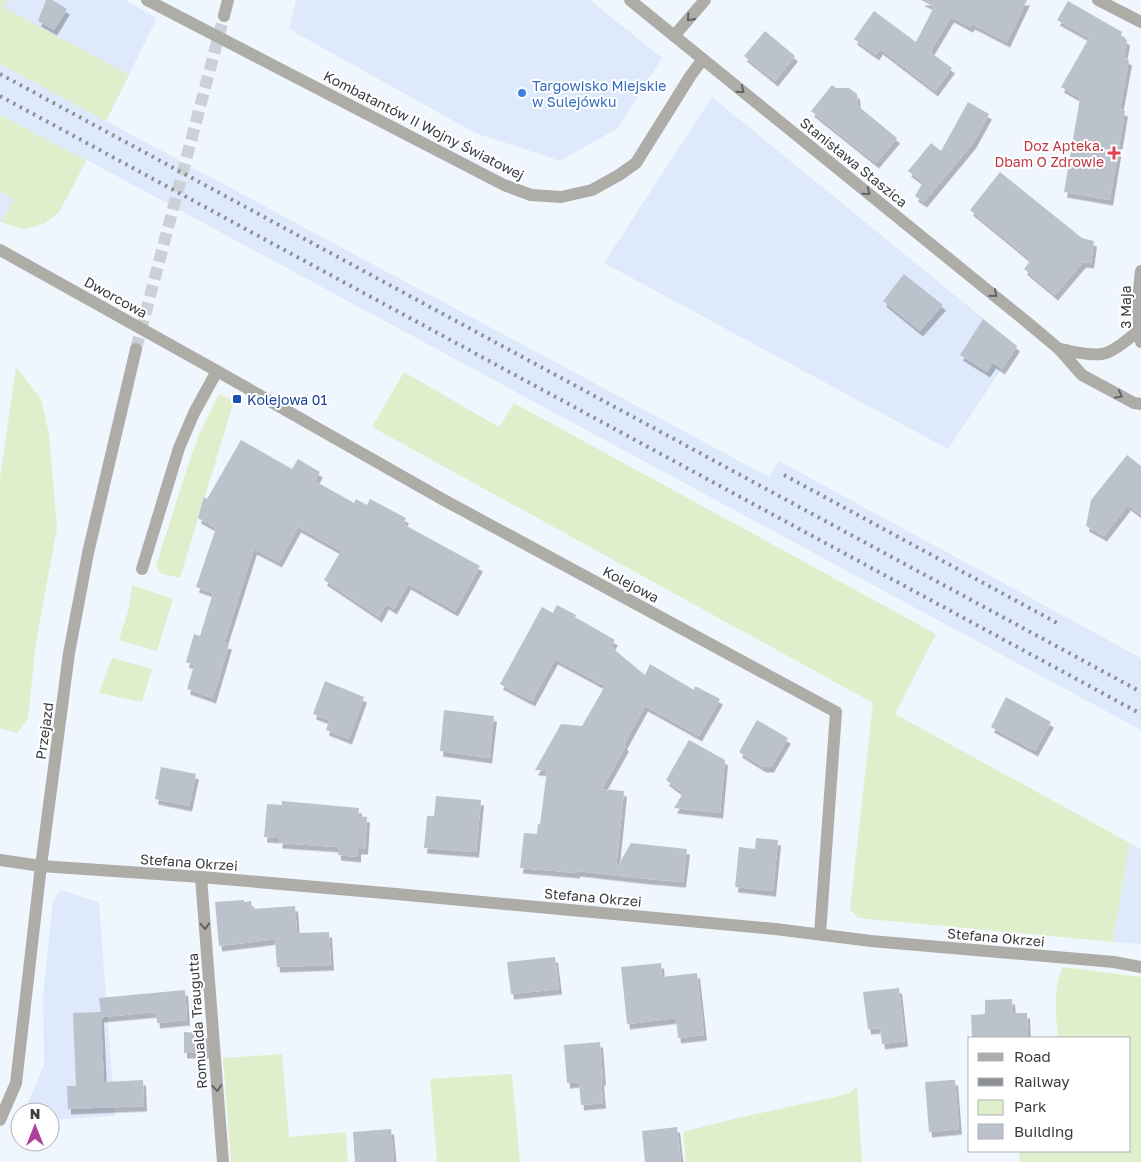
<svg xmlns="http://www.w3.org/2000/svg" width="1141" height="1162" font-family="'Golos Text',sans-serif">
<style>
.built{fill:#deeafb}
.green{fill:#dfefcb}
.building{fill:#bbc2cc;filter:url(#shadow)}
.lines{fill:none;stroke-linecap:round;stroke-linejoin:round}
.tertiary-tunnel{stroke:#ccd1d8;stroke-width:12;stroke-dasharray:12 6;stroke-linecap:butt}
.minor{stroke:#aeaca7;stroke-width:12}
.tertiary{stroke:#aeaca7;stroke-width:12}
.rail{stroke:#8c9096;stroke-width:4;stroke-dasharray:2.5 5;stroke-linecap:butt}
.oneway{stroke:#636364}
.shop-dot{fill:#3f7fe0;stroke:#fff;stroke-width:2}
.health-dot{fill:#e0444e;stroke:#fff;stroke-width:2}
.transit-dot{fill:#1a4fb4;stroke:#fff;stroke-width:2}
.labels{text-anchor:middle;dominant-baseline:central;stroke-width:4;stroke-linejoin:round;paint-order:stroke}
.shop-label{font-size:14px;fill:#366cbe;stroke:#fff;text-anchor:start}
.street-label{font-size:14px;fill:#3a3c40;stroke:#fff}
.health-label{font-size:14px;fill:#be3a42;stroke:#fff;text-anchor:end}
.transit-label{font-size:14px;fill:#164399;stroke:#fff;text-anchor:start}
</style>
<defs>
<filter id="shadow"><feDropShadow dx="3" dy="5.5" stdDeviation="0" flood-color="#0004"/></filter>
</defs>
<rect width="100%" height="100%" fill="#f0f6fe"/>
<!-- built -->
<g class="built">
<path d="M0,0H125L157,18L106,121L769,477L779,461L1141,658V730L87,160L59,212L44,224L24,229L0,222Z"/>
<path d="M296,0H590L662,58L618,128L560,161L475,133L289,29Z"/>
<path d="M712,97L1017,346L948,449L604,263Z"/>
<path d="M1130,843L1141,849V944L1113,942Z"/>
<path d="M60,890L99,902L115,1116L50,1120V1112H24L44,1065L43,994L53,901Z"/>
</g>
<!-- green -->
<g class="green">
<path d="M0,0H7L3,7L129,75L106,121L0,64Z"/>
<path d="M0,115L86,160L59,212L44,224L24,229L1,222L14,200L0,191Z"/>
<path d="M16,367L41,399L49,435L57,528L36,642L28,719L17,733L0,728V478Z"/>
<path d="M404,372L499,427L514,403L936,634L895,714L1130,843L1113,942L858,918L850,909L873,703L372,427Z"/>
<path d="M219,394L234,401L180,578L160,573L156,566L190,459L201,430Z"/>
<path d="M132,585L173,599L157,651L119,640L129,608Z"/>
<path d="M112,658L152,669L142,702L99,693Z"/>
<path d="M1063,967L1141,977V1162H1020L1019,1151H1130V1038H1058C1056,1018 1053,985 1063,967Z"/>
<path d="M282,1054L289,1137L346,1132L348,1162H231L223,1058Z"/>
<path d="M512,1074L520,1162H437L430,1079Z"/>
<path d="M857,1086L862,1162H686L683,1132L729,1120L848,1094Z"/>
</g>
<!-- building -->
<g class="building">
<path d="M46,0H52L67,9L54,30L38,21Z"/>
<path d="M921,0H1027L1007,42L972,24L970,27L951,17L930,52L952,68L935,91L880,49L876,55L854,39L874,11L916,42L934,7Z"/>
<path d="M1068,1L1122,32L1121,36L1127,40L1124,57L1129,60L1120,109L1125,111L1110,200L1064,192L1080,98L1061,87L1089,38L1057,20Z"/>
<path d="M765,31L795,56L775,81L744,56Z"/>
<path d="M832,85L836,88H849L857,94L858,106L897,138L876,163L811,111Z"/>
<path d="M968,102L989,114L973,143L924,202L915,196L923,182L908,171L931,143L941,151Z"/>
<path d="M1000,172L1082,238L1094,241L1091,263L1083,262L1055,295L1024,269L1031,260L970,210Z"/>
<path d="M904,274L943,305L920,331L883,301Z"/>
<path d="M983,319L1017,346L1002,369L993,363L987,372L960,355Z"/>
<path d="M241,440L292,469L298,459L320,472L315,481L354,503L356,499L367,505L370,499L406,518L403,524L480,566L455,611L408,584L394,609L386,604L379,617L324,580L341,551L298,527L279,562L254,549L224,643L229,644L213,698L187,689L194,665L186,662L194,634L200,636L213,593L196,587L216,528L198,518L204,497L207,499Z"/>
<path d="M1127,455L1141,466V515L1128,505L1104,536L1086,526L1091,500Z"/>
<path d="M557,605L576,615L575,617L615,640L611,647L645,675L650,664L694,690L695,686L720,699L699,736L645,706L624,744L626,746L602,789L624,791L616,869L631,843L687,849L683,882L647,879L577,871V873L520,868L524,833L537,834L538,824H540L547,771L535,770L561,724L582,726L605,686L555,659L532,701L500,684L542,607L553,613Z"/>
<path d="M325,681L364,697L349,739L326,730L329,720L313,714Z"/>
<path d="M1006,697L1051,722L1035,751L991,727Z"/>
<path d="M444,710L494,716L489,758L440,751Z"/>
<path d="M757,720L788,738L771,767H763L739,752Z"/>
<path d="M689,740L725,760L720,813L674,808L683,793L666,780Z"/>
<path d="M161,767L196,774L189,806L155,799Z"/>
<path d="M436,796L481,800L476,852L424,848L427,816H434Z"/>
<path d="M282,801L359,808L358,816L367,817L365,849H358V857L338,855V847L279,843L280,838L264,837L267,804L282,805Z"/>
<path d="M756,838L778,840L773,891L735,887L739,847L755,849Z"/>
<path d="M244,900V902L251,901L252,909L295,906L297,933L329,932L331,965L277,967L275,939L219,946L215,902Z"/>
<path d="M555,957L559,989L511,994L507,962Z"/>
<path d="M661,963L662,977L697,973L704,1035L678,1038L676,1018L627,1024L621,967Z"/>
<path d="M899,988L905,1041L882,1044L880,1028L868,1029L863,992Z"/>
<path d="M185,990L187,1020L157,1023L156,1012L101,1017L104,1082L143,1080L144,1106L68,1109L67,1086H76L73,1013L101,1012L99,998Z"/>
<path d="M1012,999L1013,1013H1027L1028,1038H972L971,1015L985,1014V1000Z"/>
<path d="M184,1032L205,1033L206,1053H184Z"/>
<path d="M600,1042L603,1080H601L603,1103L581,1105L579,1082L567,1083L564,1045Z"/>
<path d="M951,1080H955L959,1129L929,1132L925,1082Z"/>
<path d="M677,1127L681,1162H645L642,1131Z"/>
<path d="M391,1129L394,1162H355L353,1132Z"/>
</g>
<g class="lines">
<!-- tertiary-tunnel -->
<path class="tertiary-tunnel" d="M136,349L224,16"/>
<!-- minor -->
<g class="minor">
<path d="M147,0L504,185L531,195L561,197L592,190L619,175L636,163L691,75L703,59"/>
<path d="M630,0L1028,323L1059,349L1082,375L1134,403L1141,404"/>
<path d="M1098,0L1141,22"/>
<path d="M674,36L705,0"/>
<path d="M0,250L217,371L442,499L836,712L820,934"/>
<path d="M1141,271C1138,295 1137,318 1141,342"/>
<path d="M1059,349C1072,351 1089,356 1102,354C1112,353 1131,337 1139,330"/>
<path d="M142,569L179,448L194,413L217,371"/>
<path d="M0,860L41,866L201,877L396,894L775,929L871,941L1114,962L1141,967"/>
<path d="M201,877L223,1162"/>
</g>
<!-- tertiary -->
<g class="tertiary">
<path d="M224,16L228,0"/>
<path d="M0,1120L16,1083L41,866L69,653L88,553L136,349"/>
</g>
<!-- rail -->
<g class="rail">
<path d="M0,74L1141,692"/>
<path d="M0,96L1141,714"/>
<path d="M784,475L1059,624"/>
</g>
</g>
<!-- one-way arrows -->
<defs><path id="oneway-chevron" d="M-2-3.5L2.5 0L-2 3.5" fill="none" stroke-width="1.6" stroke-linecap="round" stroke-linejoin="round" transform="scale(1.25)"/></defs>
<g class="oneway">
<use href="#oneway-chevron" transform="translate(690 18) rotate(131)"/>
<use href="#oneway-chevron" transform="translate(741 90) rotate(39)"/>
<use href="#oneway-chevron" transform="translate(867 192) rotate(39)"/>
<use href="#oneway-chevron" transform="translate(994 294) rotate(39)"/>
<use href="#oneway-chevron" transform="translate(1119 395) rotate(28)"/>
<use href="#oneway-chevron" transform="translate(205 926) rotate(86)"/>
<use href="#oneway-chevron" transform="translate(217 1088) rotate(86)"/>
</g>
<!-- markers -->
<circle class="shop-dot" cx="522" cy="93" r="5"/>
<path class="health-dot" d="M1111.5 145.5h5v5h5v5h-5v5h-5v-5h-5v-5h5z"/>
<rect class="transit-dot" x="232" y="394" width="10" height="10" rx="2.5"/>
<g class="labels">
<!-- shop labels -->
<g class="shop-label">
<text x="532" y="85">Targowisko Miejskie<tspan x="532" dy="16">w Sulejówku</tspan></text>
</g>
<!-- street labels -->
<g class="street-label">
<text transform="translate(424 125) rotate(27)">Kombatantów II Wojny Światowej</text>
<text transform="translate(854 162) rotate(39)">Stanisława Staszica</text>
<text transform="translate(116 297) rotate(29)">Dworcowa</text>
<text transform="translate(1125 307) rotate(-90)">3 Maja</text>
<text transform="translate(631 584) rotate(28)">Kolejowa</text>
<text transform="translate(44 731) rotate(-82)">Przejazd</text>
<text transform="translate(189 862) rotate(4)">Stefana Okrzei</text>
<text transform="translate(593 897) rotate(5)">Stefana Okrzei</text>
<text transform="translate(996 937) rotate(5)">Stefana Okrzei</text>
<text transform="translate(197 1021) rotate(-94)">Romualda Traugutta</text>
</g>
<!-- health labels -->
<g class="health-label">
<text x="1104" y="145">Doz Apteka.<tspan x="1104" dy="16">Dbam O Zdrowie</tspan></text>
</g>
<!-- transit labels -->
<g class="transit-label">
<text x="247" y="399">Kolejowa 01</text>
</g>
</g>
<!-- legend -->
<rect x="968" y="1037" width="162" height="115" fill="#ffffff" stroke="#b0b1b3"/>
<rect x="978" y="1053" width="25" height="8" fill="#aeaca7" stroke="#b0b1b3"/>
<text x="1014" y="1062" font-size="15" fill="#3a3c40">Road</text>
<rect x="978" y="1078" width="25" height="8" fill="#8c9096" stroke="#b0b1b3"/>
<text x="1014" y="1087" font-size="15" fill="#3a3c40">Railway</text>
<rect x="978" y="1100" width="25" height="15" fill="#dfefcb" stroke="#b0b1b3"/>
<text x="1014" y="1112" font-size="15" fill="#3a3c40">Park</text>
<rect x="978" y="1124" width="25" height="15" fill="#bbc2cc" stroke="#b0b1b3"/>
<text x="1014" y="1137" font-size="15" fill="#3a3c40">Building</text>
<!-- north arrow -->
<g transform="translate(35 1127)"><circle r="24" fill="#ffffff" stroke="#b0b1b3"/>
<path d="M0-4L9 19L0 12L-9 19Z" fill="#ae3f9c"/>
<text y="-8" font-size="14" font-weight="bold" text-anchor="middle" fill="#3a3c40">N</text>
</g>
</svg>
